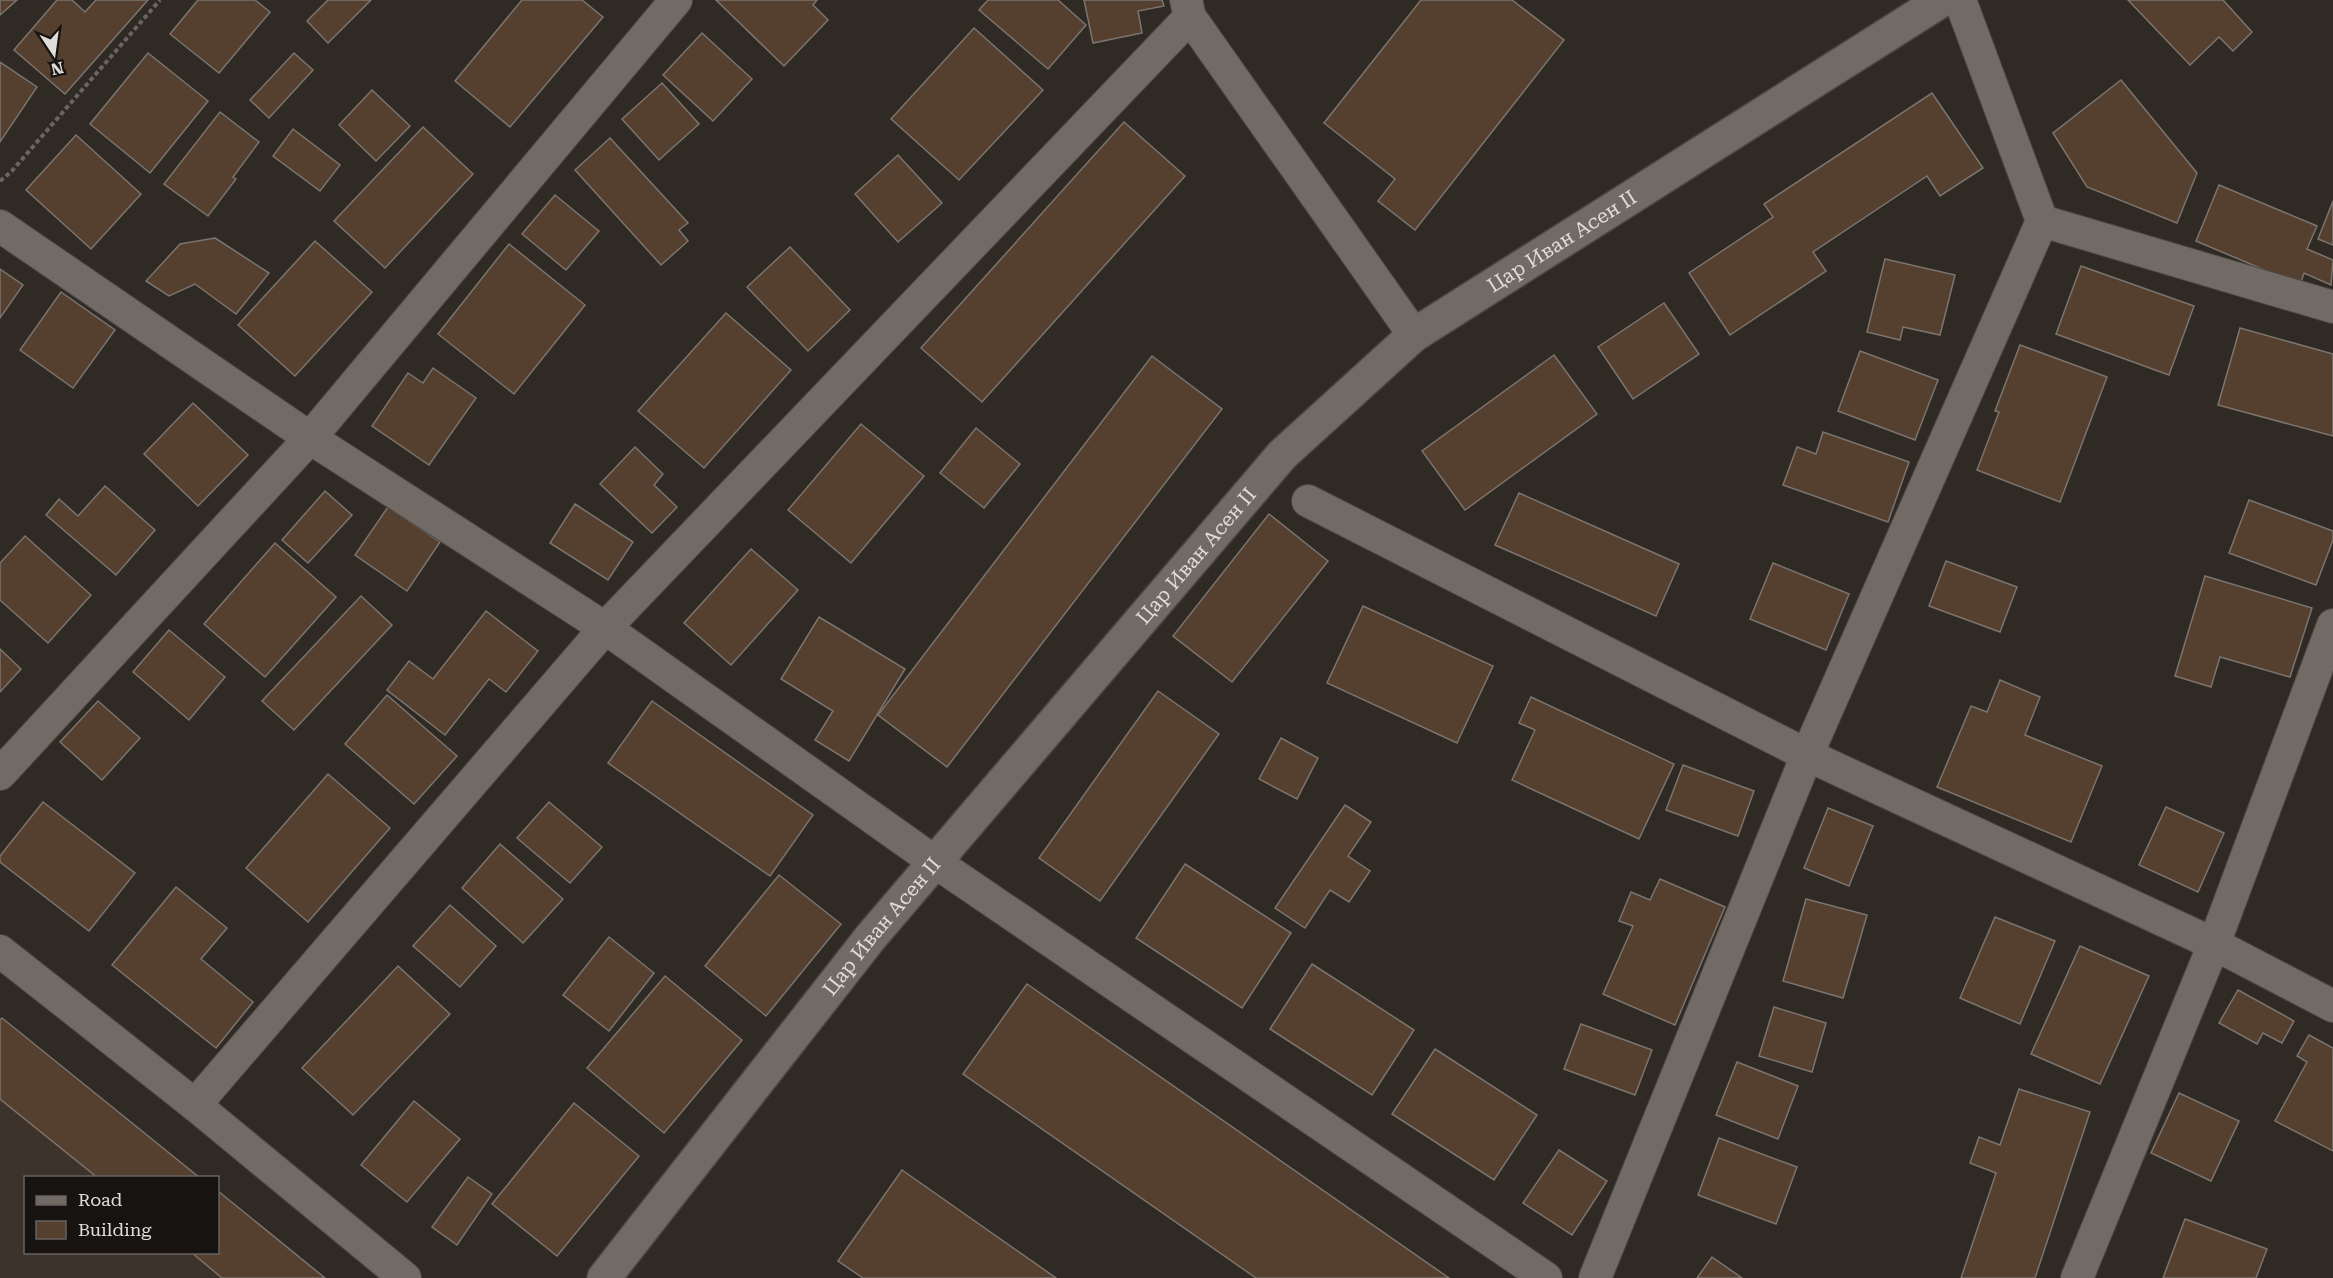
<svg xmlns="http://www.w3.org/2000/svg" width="2333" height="1278" font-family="'Roboto Serif',serif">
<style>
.built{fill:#3e332b}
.building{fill:#553f2f;stroke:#7b746f;stroke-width:1.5}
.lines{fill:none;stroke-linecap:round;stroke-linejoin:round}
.street-casing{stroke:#4c4743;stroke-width:34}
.secondary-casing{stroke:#4c4743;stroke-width:36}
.path{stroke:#6b6561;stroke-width:4;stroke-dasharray:4.5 3;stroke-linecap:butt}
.street{stroke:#716a65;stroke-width:32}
.secondary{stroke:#716a65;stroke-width:33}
.labels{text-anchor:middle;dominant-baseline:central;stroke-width:5;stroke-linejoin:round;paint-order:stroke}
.street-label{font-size:20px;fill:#e0dcd8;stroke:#161311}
</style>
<rect width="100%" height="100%" fill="#302a25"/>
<!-- built -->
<path class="built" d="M0,1050L159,1177L26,1178V1252H218V1224L285,1278H0Z"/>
<!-- building -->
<g class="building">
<path d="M0,0H17L0,15Z"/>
<path d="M57,0H72L85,12L96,0H148L65,94L14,50Z"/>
<path d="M198,0H255L270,12L219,73L170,34Z"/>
<path d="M328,0H371L328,43L307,21Z"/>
<path d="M522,0H582L603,17L510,127L455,81Z"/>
<path d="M716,0H817L813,5L828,20L784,66Z"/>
<path d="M988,0H1058L1086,25L1048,69L979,10Z"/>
<path d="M1084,0H1162L1164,6L1138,11L1142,33L1093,43Z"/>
<path d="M1421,0H1512L1564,40L1415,230L1378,201L1395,179L1324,123Z"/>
<path d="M2128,0H2223L2252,32L2233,51L2219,37L2190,65Z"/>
<path d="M974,28L1043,90L959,180L891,119Z"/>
<path d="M702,33L752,79L713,121L663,75Z"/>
<path d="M148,53L208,101L150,173L90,124Z"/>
<path d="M294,53L313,70L269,118L250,100Z"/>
<path d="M0,62L37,87L0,142Z"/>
<path d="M2121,80L2197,173L2177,223L2087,187L2053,133Z"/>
<path d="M662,83L699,124L659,160L622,119Z"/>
<path d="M372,90L410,126L376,161L339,125Z"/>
<path d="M1932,93L1983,168L1940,196L1927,176L1813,252L1826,271L1730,335L1689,273L1773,217L1764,204Z"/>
<path d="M220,112L259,142L233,177L236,179L208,216L164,184Z"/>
<path d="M1124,122L1185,176L982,402L921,348Z"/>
<path d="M423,127L473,174L385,268L334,221Z"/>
<path d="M293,129L340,165L320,191L273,156Z"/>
<path d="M76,135L141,194L91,249L26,190Z"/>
<path d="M610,138L688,223L679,230L688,241L661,265L575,170Z"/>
<path d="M898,155L942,203L898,242L855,194Z"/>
<path d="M2219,185L2317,226L2307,249L2333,260L2331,285L2304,273L2300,285L2196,241Z"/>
<path d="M555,195L599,231L566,270L522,234Z"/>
<path d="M2333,201V245L2318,239Z"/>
<path d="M215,238L269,273L236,314L195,284L169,296L146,281L180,244Z"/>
<path d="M315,241L372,292L295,376L238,325Z"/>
<path d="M509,244L585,305L514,394L438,334Z"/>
<path d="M790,247L850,310L808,351L747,287Z"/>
<path d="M1885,259L1955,275L1940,335L1903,327L1900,340L1867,332Z"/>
<path d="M2081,266L2194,306L2169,375L2056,334Z"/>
<path d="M0,269L23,285L0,318Z"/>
<path d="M61,292L115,330L73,388L20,350Z"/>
<path d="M1664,303L1699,354L1633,399L1598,347Z"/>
<path d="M726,313L791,370L704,468L638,411Z"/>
<path d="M2240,328L2333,354V436L2218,405Z"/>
<path d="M2020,345L2107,377L2060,502L1977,470L1999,412L1995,411Z"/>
<path d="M1860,351L1938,380L1915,440L1838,411Z"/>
<path d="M1554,355L1597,414L1465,510L1422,451Z"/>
<path d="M1152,356L1222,409L947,767L878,715Z"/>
<path d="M433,368L476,398L429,465L372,426L408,373L423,383Z"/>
<path d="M193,403L248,455L198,506L144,454Z"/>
<path d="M861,424L924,476L851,563L788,510Z"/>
<path d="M976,428L1020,464L984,508L940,473Z"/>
<path d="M1823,432L1909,462L1888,522L1783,485L1797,447L1816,454Z"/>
<path d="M635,447L663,474L654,485L677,507L652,533L600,484Z"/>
<path d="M105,486L155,530L116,575L46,515L59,499L78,516Z"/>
<path d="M325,491L352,515L308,563L282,540Z"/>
<path d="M1519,493L1679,564L1656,616L1495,545Z"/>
<path d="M2249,500L2333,531V540L2316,585L2229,553Z"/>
<path d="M575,504L633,542L608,580L550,543Z"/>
<path d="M388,507L440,542L407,591L355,555Z"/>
<path d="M1269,514L1328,561L1232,682L1173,636Z"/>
<path d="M25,536L91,595L48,643L0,600V563Z"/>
<path d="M275,543L336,597L265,677L204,624Z"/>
<path d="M751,549L798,590L731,665L684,623Z"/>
<path d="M1946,561L2017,587L2000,632L1929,606Z"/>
<path d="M1773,563L1849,594L1826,650L1750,619Z"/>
<path d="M2205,576L2312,608L2290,677L2220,657L2211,687L2175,676Z"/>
<path d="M361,596L392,625L294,730L262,701Z"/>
<path d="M1363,606L1493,666L1457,743L1327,683Z"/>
<path d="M486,611L538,651L506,692L489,679L445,735L387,690L409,661L433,679Z"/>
<path d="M819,617L905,669L849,761L815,740L833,711L781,679Z"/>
<path d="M169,630L225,677L189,720L133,672Z"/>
<path d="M0,649L21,669L0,692Z"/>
<path d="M2000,680L2040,697L2025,735L2102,766L2071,842L1937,787L1971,706L1987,712Z"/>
<path d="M1158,691L1219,734L1100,901L1039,858Z"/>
<path d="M387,695L457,756L414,804L345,744Z"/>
<path d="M1531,697L1674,764L1639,839L1512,780L1535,730L1519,723Z"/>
<path d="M98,701L140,738L102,780L60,742Z"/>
<path d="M652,701L813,815L770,876L608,763Z"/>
<path d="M1281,738L1318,758L1297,799L1259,779Z"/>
<path d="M1683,765L1754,791L1738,836L1666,810Z"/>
<path d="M328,774L390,828L308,922L246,868Z"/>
<path d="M43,802L135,873L89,931L0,862V856Z"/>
<path d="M549,802L602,847L570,883L517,838Z"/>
<path d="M1345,805L1371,822L1348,856L1370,871L1349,902L1330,890L1305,928L1275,908Z"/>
<path d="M2166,807L2224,833L2198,892L2139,865Z"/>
<path d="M1828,808L1873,826L1849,886L1804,868Z"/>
<path d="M500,844L563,899L523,943L462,888Z"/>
<path d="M1185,864L1291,933L1242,1008L1136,938Z"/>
<path d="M779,875L841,924L766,1016L705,966Z"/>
<path d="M1660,879L1725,907L1675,1025L1603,994L1633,926L1619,921L1631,892L1650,900Z"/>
<path d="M176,887L227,928L201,959L253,1002L216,1048L112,965Z"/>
<path d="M1806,899L1867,915L1843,998L1783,981Z"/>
<path d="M450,905L496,946L460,987L413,946Z"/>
<path d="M1995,917L2055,941L2020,1024L1960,998Z"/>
<path d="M609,937L654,973L609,1031L563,995Z"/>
<path d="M2080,946L2149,976L2100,1084L2031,1054Z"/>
<path d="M1312,964L1414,1030L1372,1095L1270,1029Z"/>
<path d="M398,966L450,1014L353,1115L302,1068Z"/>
<path d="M665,976L742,1040L664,1133L587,1068Z"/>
<path d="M1027,984L1449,1278H1256L963,1074Z"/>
<path d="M2238,990L2294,1021L2282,1043L2263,1033L2257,1044L2219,1023Z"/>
<path d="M1774,1007L1826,1023L1812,1072L1759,1056Z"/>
<path d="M2,1018L200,1178H98L0,1099V1020Z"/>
<path d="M1581,1024L1652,1050L1635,1095L1564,1069Z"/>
<path d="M2309,1035L2333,1048V1151L2275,1121L2307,1062L2297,1056Z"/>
<path d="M1435,1049L1537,1115L1494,1180L1392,1114Z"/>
<path d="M1737,1062L1798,1086L1778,1139L1716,1115Z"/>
<path d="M2019,1089L2090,1112L2035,1278H1961L1996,1173L1970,1163L1979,1137L2000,1145Z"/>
<path d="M2179,1093L2239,1121L2211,1181L2151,1153Z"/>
<path d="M414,1101L460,1139L407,1202L361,1165Z"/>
<path d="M574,1103L639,1156L557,1256L492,1204Z"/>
<path d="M1719,1138L1797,1167L1776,1224L1698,1195Z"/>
<path d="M1559,1150L1607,1181L1572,1235L1523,1203Z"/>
<path d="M902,1170L1056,1278H863L838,1261Z"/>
<path d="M468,1177L492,1194L457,1245L432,1227Z"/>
<path d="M218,1191L325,1278H222L191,1252H218Z"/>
<path d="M2185,1219L2267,1249L2256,1278H2163Z"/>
<path d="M1712,1257L1742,1278H1697Z"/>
</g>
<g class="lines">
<!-- street casing -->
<g class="street-casing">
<g id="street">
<path d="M1186,0L1190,17L1414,335"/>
<path d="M1960,0L2042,221L2333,307"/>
<path d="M0,226L310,438L605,628L935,862L1546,1278"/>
<path d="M1308,501L1807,755L2214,944L2333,1006"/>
<path d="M0,774L310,438L676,0"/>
<path d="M0,951L195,1105L405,1278"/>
<path d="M195,1105L605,628L1190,17"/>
<path d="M1595,1278L1807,755L2042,221"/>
<path d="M2077,1278L2214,944L2333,625"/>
</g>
</g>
<!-- secondary casing -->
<g class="secondary-casing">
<g id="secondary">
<path id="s1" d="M604,1278L870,938L1282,455L1414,335L1942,0"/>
</g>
</g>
<!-- path -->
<path class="path" d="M0,181L11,172L160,0"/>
<!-- street -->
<use href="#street" class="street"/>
<!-- secondary -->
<use href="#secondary" class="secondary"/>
</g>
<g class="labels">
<!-- street labels -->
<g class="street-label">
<text stroke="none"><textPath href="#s1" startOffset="1420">Цар Иван Асен II</textPath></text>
<text stroke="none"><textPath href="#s1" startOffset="934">Цар Иван Асен II</textPath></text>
<text stroke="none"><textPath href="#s1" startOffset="448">Цар Иван Асен II</textPath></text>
</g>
</g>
<!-- legend -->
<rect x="24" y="1176" width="195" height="78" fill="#161311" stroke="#676361" stroke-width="1.5"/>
<rect x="36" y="1196" width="30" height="9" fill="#716a65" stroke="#676361" stroke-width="1.5"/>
<text x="78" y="1206" font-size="18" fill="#e0dcd8">Road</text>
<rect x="36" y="1221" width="30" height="18" fill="#553f2f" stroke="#676361" stroke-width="1.5"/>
<text x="78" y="1236" font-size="18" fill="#e0dcd8">Building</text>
<!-- north arrow -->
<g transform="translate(54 54) rotate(167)" stroke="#161311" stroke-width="4.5" paint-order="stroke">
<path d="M0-4.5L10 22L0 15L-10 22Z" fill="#e0dcd8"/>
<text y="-9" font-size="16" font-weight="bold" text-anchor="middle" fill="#e0dcd8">N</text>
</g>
</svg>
